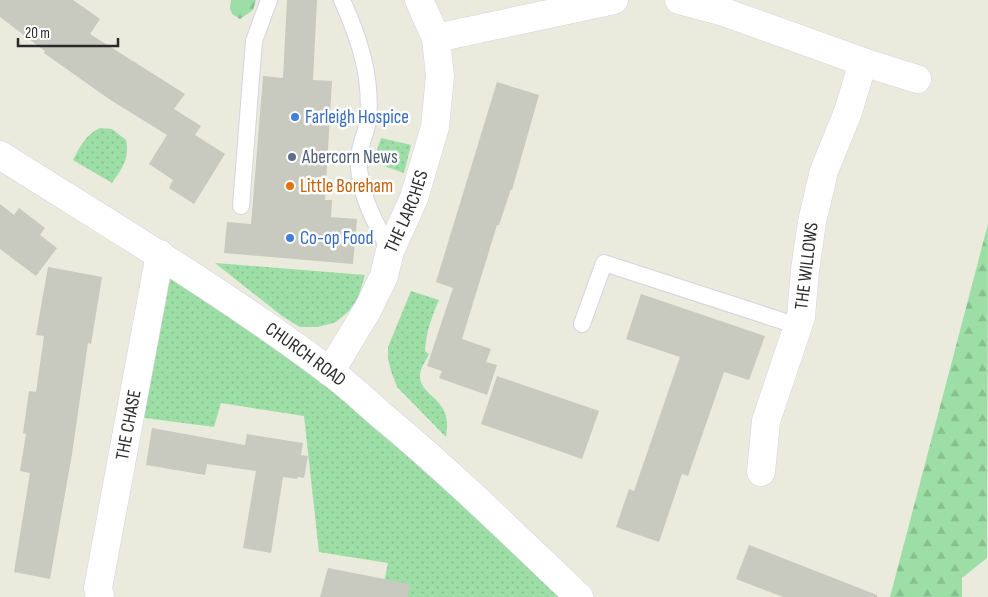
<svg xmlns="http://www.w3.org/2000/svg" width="988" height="597" font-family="'Sofia Sans Condensed',sans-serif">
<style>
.grass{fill:url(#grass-dots)}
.forest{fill:url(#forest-firs)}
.building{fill:#c8c9bf}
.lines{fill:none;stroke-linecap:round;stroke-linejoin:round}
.lane-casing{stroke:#d6d2e1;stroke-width:18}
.street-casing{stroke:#d6d2e1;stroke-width:29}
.secondary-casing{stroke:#d6d2e1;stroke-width:29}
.lane{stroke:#fff;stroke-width:16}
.street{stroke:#fff;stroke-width:28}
.secondary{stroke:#fff;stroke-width:28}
.shop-dot{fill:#3f7fe0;stroke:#fff;stroke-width:2}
.service-dot{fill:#5c6f8a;stroke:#fff;stroke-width:2}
.food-dot{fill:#e8710a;stroke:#fff;stroke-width:2}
.labels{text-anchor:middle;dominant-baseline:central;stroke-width:5;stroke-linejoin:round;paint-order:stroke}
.shop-label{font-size:19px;fill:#366cbe;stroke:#fff;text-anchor:start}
.service-label{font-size:19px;fill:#4e5e75;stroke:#fff;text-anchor:start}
.food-label{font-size:19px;fill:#c56008;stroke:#fff;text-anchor:start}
.street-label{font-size:19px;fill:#2a2a2a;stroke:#fff}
</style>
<defs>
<pattern id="grass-dots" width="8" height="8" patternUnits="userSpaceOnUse" patternTransform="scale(1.25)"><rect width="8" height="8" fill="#9ddea6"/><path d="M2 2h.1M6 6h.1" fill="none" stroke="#87bf8f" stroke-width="1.8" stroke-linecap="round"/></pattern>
<pattern id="forest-firs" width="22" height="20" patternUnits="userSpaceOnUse" patternTransform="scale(1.25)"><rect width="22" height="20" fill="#9ddea6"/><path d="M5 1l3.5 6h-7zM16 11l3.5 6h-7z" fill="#87bf8f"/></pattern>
</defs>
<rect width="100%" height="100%" fill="#eaebdd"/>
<!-- grass -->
<g class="grass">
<path d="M100,128L112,129L126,140C130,158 122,169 112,183L73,160C80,147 86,134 100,128Z"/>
<path d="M381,138L411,145L404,173L373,162Z"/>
<path d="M160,254L330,372L579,597H381L388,563L319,552L304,416L221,403L214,427L130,416Z"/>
<path d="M215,263L365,275L358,298L349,311L336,322L318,327H300L282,316Z"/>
<path d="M411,291L439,300C432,316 426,332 425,351L429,354C426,361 420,368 420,376C420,398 454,397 446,437L397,387L391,371L388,359V347Z"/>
</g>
<!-- forest -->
<g class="forest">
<path d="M231,0H256L253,10L240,19L232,14L230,8Z"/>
<path d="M988,224L987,558L962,578V597H890Z"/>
</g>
<!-- building -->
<g class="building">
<path d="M0,0H73L100,19L90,34L185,94L174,109L201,126L195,135L225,154L194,204L169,188L173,180L149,164L167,135L109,99L44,53L45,51L0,17Z"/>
<path d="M287,0H317L313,80L332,81L325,200H332L331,217L357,219L353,264L224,253L227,222L251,224L263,76L283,78Z"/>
<path d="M497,82L539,95L512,190L511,189L499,225H497L462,339L491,349L486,362L497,365L487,395L439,378L442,371L427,366L453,288L436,282Z"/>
<path d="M0,204L14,215L19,208L45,228L40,235L57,248L36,276L0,249Z"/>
<path d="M48,267L102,277L91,344L88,343L72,454L50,579L14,572L30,473L20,471L26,434L23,433L29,391L36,392L44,336L36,335Z"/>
<path d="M641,294L765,336L749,380L724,372L688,476L682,474L659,542L616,527L629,489L634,491L680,357L626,339Z"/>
<path d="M497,376L599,411L582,459L481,424Z"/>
<path d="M152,428L245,445L247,434L303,443L301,455L308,456L304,478L298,477L297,479L283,477L271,553L243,548L256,471L207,464L205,475L146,465Z"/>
<path d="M749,545L877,595V597H783L736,579Z"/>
<path d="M328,568L410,584L408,597H320Z"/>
</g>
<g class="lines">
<!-- lane casing -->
<g class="lane-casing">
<g id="lane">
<path d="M342,0C360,40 372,77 368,121C367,131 361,141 360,151C358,159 359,172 361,181C365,206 379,229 390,251"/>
<path d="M241,206L254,41L269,0"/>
<path d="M582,324L604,263L798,326"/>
</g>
</g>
<!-- street casing -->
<g class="street-casing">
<g id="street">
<path d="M679,0L724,12L863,62L848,112L824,171L812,222L805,270L801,317L766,421L761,472"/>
<path d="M436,38L614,0"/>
<path d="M863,62L917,79"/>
<path id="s1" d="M330,372L368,309L384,276L390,251L414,198L435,127L440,76L436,38L419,0"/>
<path id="s2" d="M100,597L98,588L160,254"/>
</g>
</g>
<!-- secondary casing -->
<g class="secondary-casing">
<g id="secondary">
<path id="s3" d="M0,155C111,225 224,292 329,371C347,384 364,400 381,415C450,472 514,535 579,597"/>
</g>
</g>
<!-- lane -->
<use href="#lane" class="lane"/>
<!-- street -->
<use href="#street" class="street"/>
<!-- secondary -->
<use href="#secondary" class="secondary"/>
</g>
<!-- markers -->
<g class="shop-dot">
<circle cx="295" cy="117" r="5"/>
<circle cx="290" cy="238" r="5"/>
</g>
<circle class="service-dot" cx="292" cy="157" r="5"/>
<circle class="food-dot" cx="290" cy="186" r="5"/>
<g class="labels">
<!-- shop labels -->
<g class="shop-label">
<text x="305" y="117">Farleigh Hospice</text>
<text x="300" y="238">Co-op Food</text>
</g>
<!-- service labels -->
<g class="service-label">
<text x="302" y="157">Abercorn News</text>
</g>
<!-- food labels -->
<g class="food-label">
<text x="300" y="186">Little Boreham</text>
</g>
<!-- street labels -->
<g class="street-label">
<text stroke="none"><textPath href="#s1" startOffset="179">THE LARCHES</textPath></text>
<text transform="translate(807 266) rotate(-83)">THE WILLOWS</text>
<text stroke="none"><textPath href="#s3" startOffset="365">CHURCH ROAD</textPath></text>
<text stroke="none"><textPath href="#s2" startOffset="175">THE CHASE</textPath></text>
</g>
</g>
<!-- scale -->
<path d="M18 38v8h100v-8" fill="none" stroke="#2a2a2a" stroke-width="2.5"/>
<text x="25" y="38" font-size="15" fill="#2a2a2a" stroke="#ffffff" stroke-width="4" paint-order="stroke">20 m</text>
</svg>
